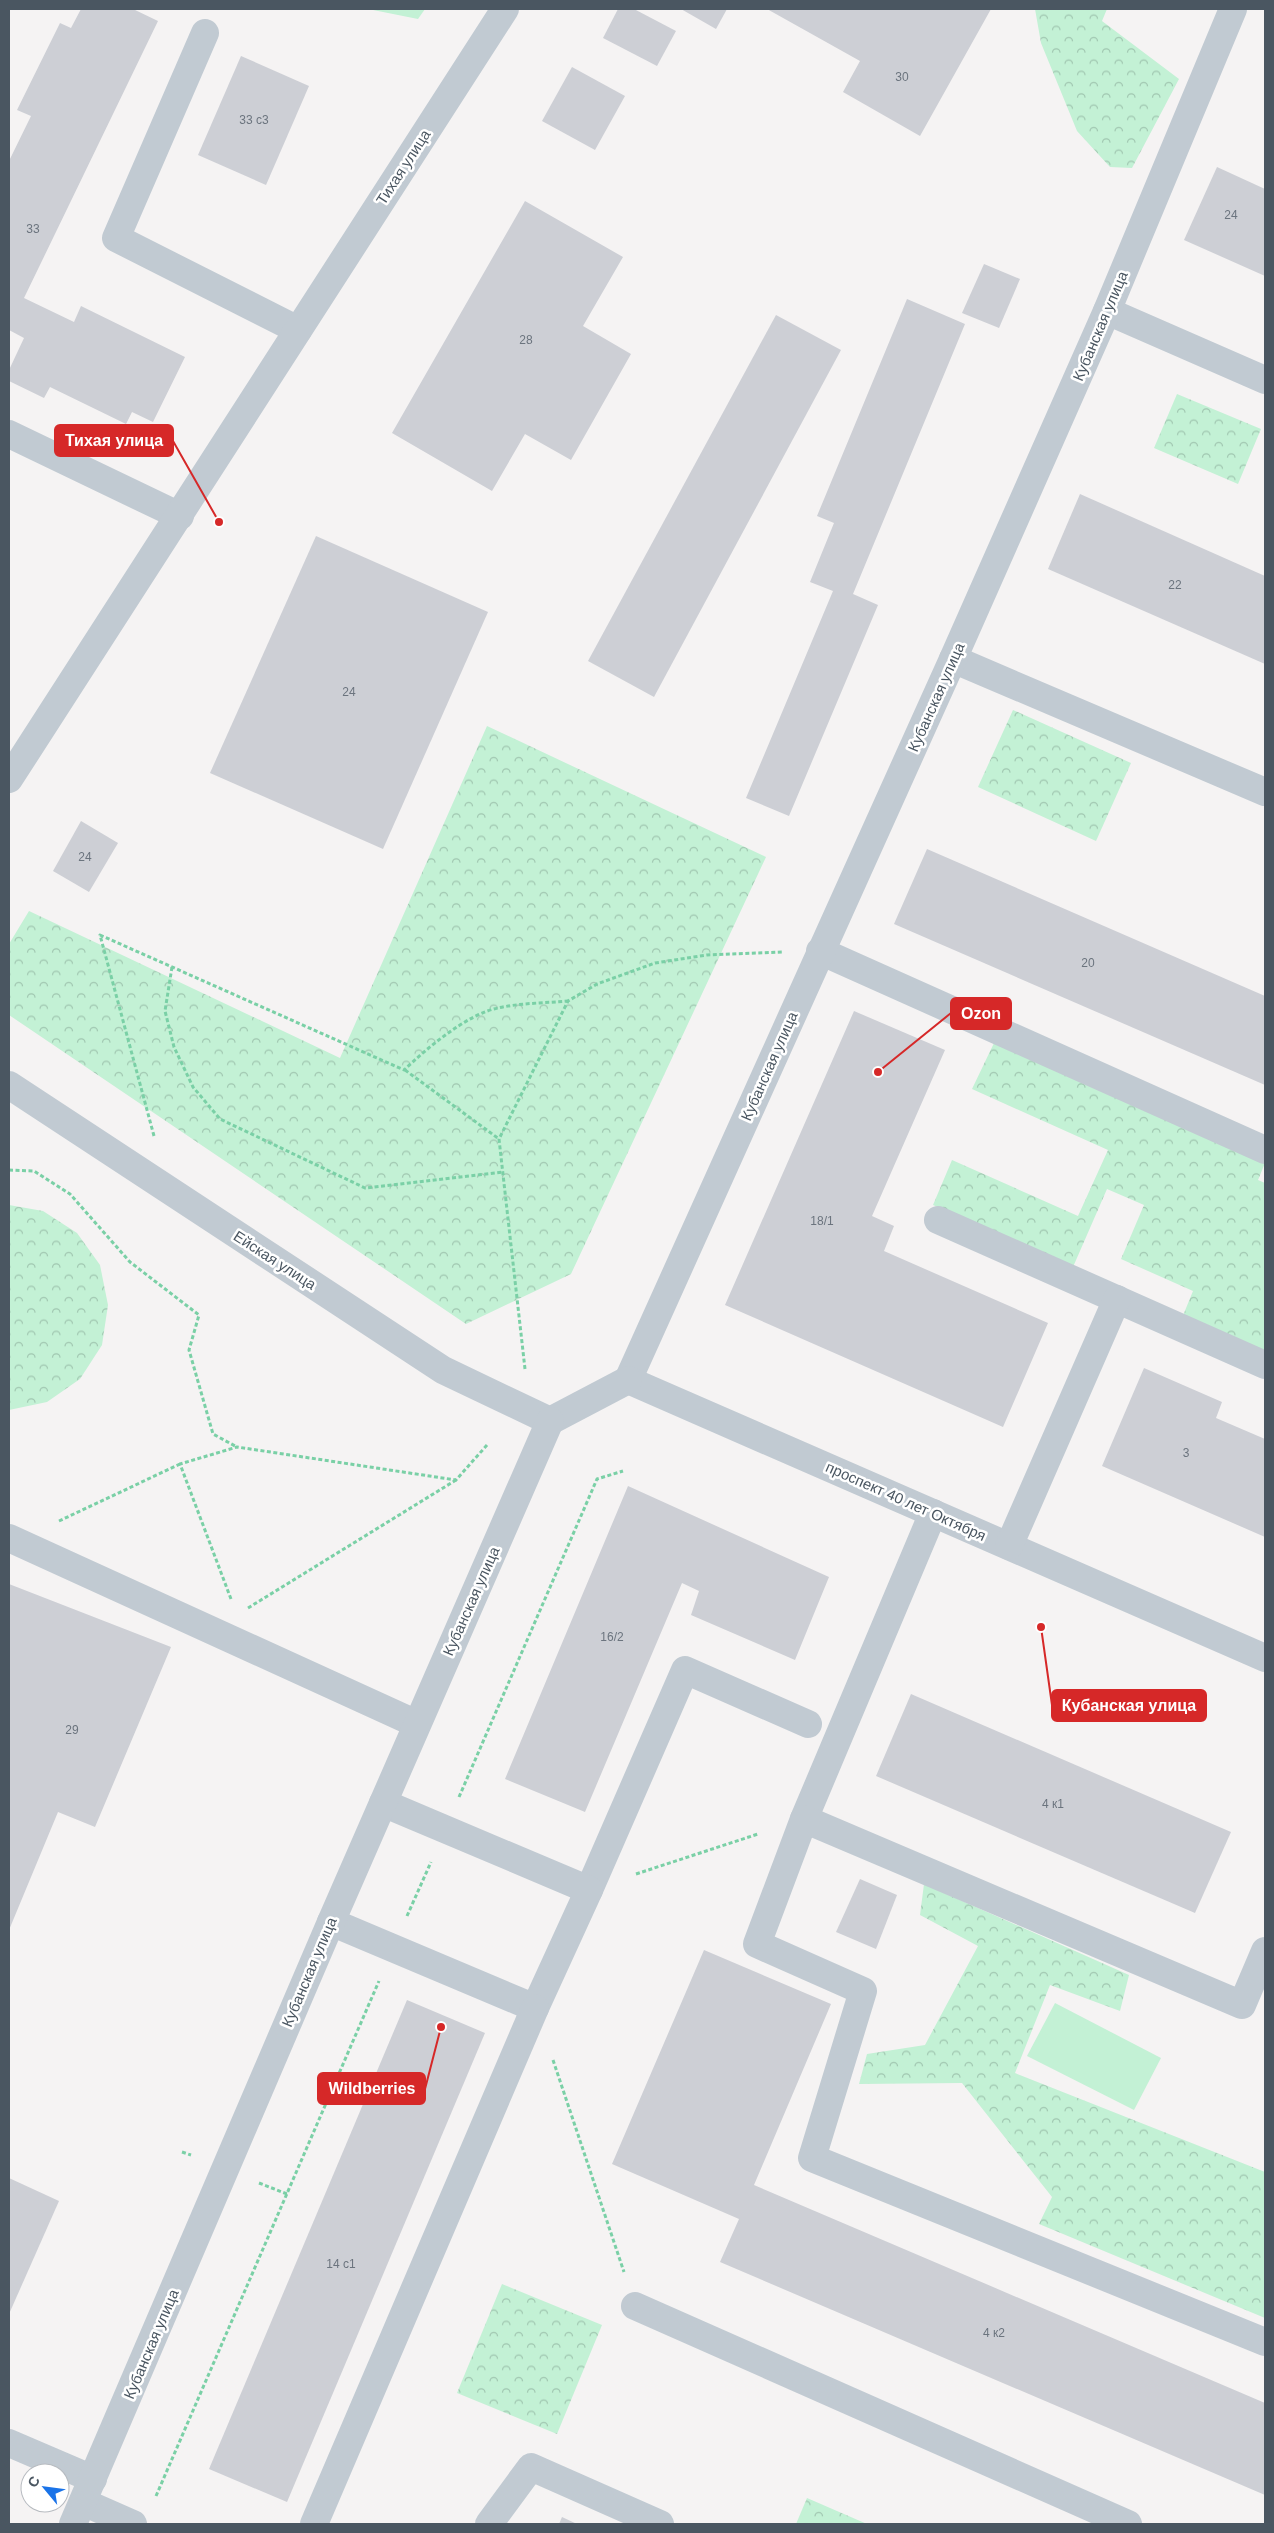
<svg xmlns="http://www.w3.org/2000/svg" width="1274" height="2533" font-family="Helvetica,sans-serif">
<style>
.grass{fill:#c3f1d5}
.forest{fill:url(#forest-crowns)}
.building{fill:#cdcfd5}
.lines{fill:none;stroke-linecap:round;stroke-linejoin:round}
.path{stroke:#7ad0a6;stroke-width:3;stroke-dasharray:4 2.5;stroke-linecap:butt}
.minor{stroke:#c1cad2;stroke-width:28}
.labels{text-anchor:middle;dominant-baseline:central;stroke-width:5;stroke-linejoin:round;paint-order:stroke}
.number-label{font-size:12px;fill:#6b747e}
.street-label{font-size:15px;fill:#4a5661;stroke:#fff}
.leader{fill:none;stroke:#d62828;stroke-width:2}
.callout-dot{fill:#d62828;stroke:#fff;stroke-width:2}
.callout{fill:#d62828;stroke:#d62828;stroke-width:2}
.callout-label{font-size:16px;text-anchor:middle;font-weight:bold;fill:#fff}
</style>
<defs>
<pattern id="forest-crowns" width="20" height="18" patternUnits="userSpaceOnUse" patternTransform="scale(1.25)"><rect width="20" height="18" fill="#c3f1d5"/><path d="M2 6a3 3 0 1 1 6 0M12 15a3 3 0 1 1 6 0" fill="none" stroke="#a0c6b0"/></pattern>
</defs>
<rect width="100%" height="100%" fill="#f5f3f3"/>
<!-- grass -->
<g class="grass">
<path d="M368,9H425L418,19Z"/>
<path d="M1055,2003L1161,2058L1134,2110L1027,2056Z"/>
</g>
<!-- forest -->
<g class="forest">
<path d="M1035,9H1107L1102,21L1179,79L1132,168L1110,167L1077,131L1041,43Z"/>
<path d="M1177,394L1261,429L1238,484L1154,448Z"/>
<path d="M1013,710L1131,763L1096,841L978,787Z"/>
<path d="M487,726L766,857L571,1274L466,1324L9,1015V944L29,911L340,1058Z"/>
<path d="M994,1043L1265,1163L1258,1180L1265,1183V1355L1182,1318L1193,1291L1121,1259L1144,1205L1107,1189L1073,1267L933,1205L952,1160L1078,1216L1108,1150L972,1089Z"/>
<path d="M9,1205L43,1211L77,1233L100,1265L108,1305L102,1345L80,1379L47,1402L9,1410Z"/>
<path d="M924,1884L1129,1975L1120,2011L1050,1985L1015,2073L1265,2172V2318L1039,2224L1052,2197L962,2083L859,2084L867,2054L925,2045L978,1946L920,1915Z"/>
<path d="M502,2284L602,2325L557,2434L457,2393Z"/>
<path d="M807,2498L867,2524H796Z"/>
</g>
<!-- building -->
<g class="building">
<path d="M81,9H133L158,21L24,298L74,322L81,306L185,357L153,422L132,412L126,424L50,387L44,398L9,381V370L24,338L9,330V161L31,116L17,110L60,23L71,28Z"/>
<path d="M618,9H634L676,31L657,66L603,38Z"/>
<path d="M681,9H727L716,29Z"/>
<path d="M767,9H991L920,136L843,92L860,61Z"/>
<path d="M241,56L309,86L266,185L198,155Z"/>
<path d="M572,67L625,96L595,150L542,121Z"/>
<path d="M1217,167L1265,189V276L1184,240Z"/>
<path d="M525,201L623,257L583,326L631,354L571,460L525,434L492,491L392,433Z"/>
<path d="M984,264L1020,279L999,328L962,313Z"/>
<path d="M907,299L965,324L853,594L878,605L789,816L746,798L833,591L810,582L834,523L817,516Z"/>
<path d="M776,315L841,350L654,697L588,661Z"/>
<path d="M1080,494L1265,576V664L1048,569Z"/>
<path d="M316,536L488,612L383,849L210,773Z"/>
<path d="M81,821L118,843L89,892L53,871Z"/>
<path d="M927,849L1265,996V1085L894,924Z"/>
<path d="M854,1011L945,1050L872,1216L894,1226L884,1251L1048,1323L1003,1427L725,1305Z"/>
<path d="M1144,1368L1222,1402L1216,1418L1265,1439V1537L1102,1466Z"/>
<path d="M628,1486L829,1577L795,1660L691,1615L699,1591L682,1583L585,1812L505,1779Z"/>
<path d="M9,1584L171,1647L95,1827L58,1812L9,1930Z"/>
<path d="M911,1694L1231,1832L1195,1913L876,1776Z"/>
<path d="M860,1879L897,1895L876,1949L836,1932Z"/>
<path d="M704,1950L831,2004L754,2185L1265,2403V2495L720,2262L739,2219L612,2164Z"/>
<path d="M407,2000L485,2033L287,2502L209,2469Z"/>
<path d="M9,2178L59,2201L9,2314Z"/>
<path d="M562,2517L577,2524H559Z"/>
</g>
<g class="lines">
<!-- path -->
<g class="path">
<path d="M172,967L165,1011L174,1047L193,1087L220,1119L365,1188L503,1172"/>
<path d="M405,1070L499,1139"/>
<path d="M154,1136L100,935L404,1070C426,1049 467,1014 498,1008C520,1003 545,1003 568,1001"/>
<path d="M9,1170L34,1171L70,1194L130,1262L199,1315L189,1350L213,1434L237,1447"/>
<path d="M525,1369L499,1139L568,1001L597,984L655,963L707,955L782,952"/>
<path d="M59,1521L180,1464"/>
<path d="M231,1599L180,1464L237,1447L456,1480L487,1445"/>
<path d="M248,1608L456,1480"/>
<path d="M459,1797L597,1479L623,1471"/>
<path d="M636,1874L758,1834"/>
<path d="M407,1916L431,1862"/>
<path d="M553,2060L624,2272"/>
<path d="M182,2152L191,2155"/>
<path d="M259,2183L287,2194"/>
<path d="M156,2496L379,1981"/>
</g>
<!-- minor -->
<g class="minor">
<path d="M205,33L116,238L298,330"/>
<path d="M1107,311L1265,380"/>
<path d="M9,434L180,516"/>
<path d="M953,659L1265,792"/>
<path d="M9,779L505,9"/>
<path d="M820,951L1265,1150"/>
<path d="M9,1085L443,1370L550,1421"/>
<path d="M938,1220L1265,1365"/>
<path d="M628,1380L953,659L1107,311L1233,9"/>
<path d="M628,1380L1265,1658"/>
<path d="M550,1421L628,1380"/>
<path d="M9,1538L417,1724"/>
<path d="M1009,1546L1117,1299"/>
<path d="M804,1819L933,1513"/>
<path d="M589,1890L685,1670L808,1724"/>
<path d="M331,1922L535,2008L589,1890L383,1803"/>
<path d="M1265,1951L1242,2005L804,1819L757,1944L863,1991L812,2158L1265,2342"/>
<path d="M635,2306L1128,2524"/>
<path d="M9,2443L93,2479"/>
<path d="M83,2502L133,2524"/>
<path d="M73,2524L331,1922L550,1421"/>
<path d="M314,2524L535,2008"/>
<path d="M489,2524L531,2467L660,2524"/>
</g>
</g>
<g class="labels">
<!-- number labels -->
<g class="number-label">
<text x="902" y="77">30</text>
<text x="254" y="120">33 с3</text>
<text x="1231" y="215">24</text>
<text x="33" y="229">33</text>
<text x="526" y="340">28</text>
<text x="1175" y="585">22</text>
<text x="349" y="692">24</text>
<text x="85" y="857">24</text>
<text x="1088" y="963">20</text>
<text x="822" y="1221">18/1</text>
<text x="1186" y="1453">3</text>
<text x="612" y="1637">16/2</text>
<text x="72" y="1730">29</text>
<text x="1053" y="1804">4 к1</text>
<text x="341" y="2264">14 с1</text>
<text x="994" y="2333">4 к2</text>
</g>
<!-- street labels -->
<g class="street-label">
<text transform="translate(403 167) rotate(-57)">Тихая улица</text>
<text transform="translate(1100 326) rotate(-67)">Кубанская улица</text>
<text transform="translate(936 697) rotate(-66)">Кубанская улица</text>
<text transform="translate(769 1066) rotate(-66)">Кубанская улица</text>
<text transform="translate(275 1260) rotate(33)">Ейская улица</text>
<text transform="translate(906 1501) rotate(24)">проспект 40 лет Октября</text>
<text transform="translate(471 1601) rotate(-66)">Кубанская улица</text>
<text transform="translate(309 1972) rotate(-67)">Кубанская улица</text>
<text transform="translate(151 2344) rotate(-67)">Кубанская улица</text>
</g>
</g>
<!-- callouts -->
<path class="leader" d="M219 522L173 441M878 1072L951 1013M1041 1627L1052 1705M441 2027L425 2089"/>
<g class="callout-dot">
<circle cx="219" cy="522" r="5"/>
<circle cx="878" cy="1072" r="5"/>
<circle cx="1041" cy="1627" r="5"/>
<circle cx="441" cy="2027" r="5"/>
</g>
<g class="callout">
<rect x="55" y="425" width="118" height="31" rx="5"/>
<rect x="951" y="998" width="60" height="31" rx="5"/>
<rect x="1052" y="1690" width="154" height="31" rx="5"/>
<rect x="318" y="2073" width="107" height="31" rx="5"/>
</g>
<g class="callout-label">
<text x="114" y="446">Тихая улица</text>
<text x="981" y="1019">Ozon</text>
<text x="1129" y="1711">Кубанская улица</text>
<text x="372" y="2094">Wildberries</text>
</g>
<!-- border -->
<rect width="1274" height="2533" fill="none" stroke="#4a5661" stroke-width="20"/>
<!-- north arrow -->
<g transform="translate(45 2488) rotate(299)"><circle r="24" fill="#ffffff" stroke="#b7bbc0"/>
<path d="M0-4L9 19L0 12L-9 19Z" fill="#1a73e8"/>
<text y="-8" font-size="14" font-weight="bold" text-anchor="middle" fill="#4a5661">С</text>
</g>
</svg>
